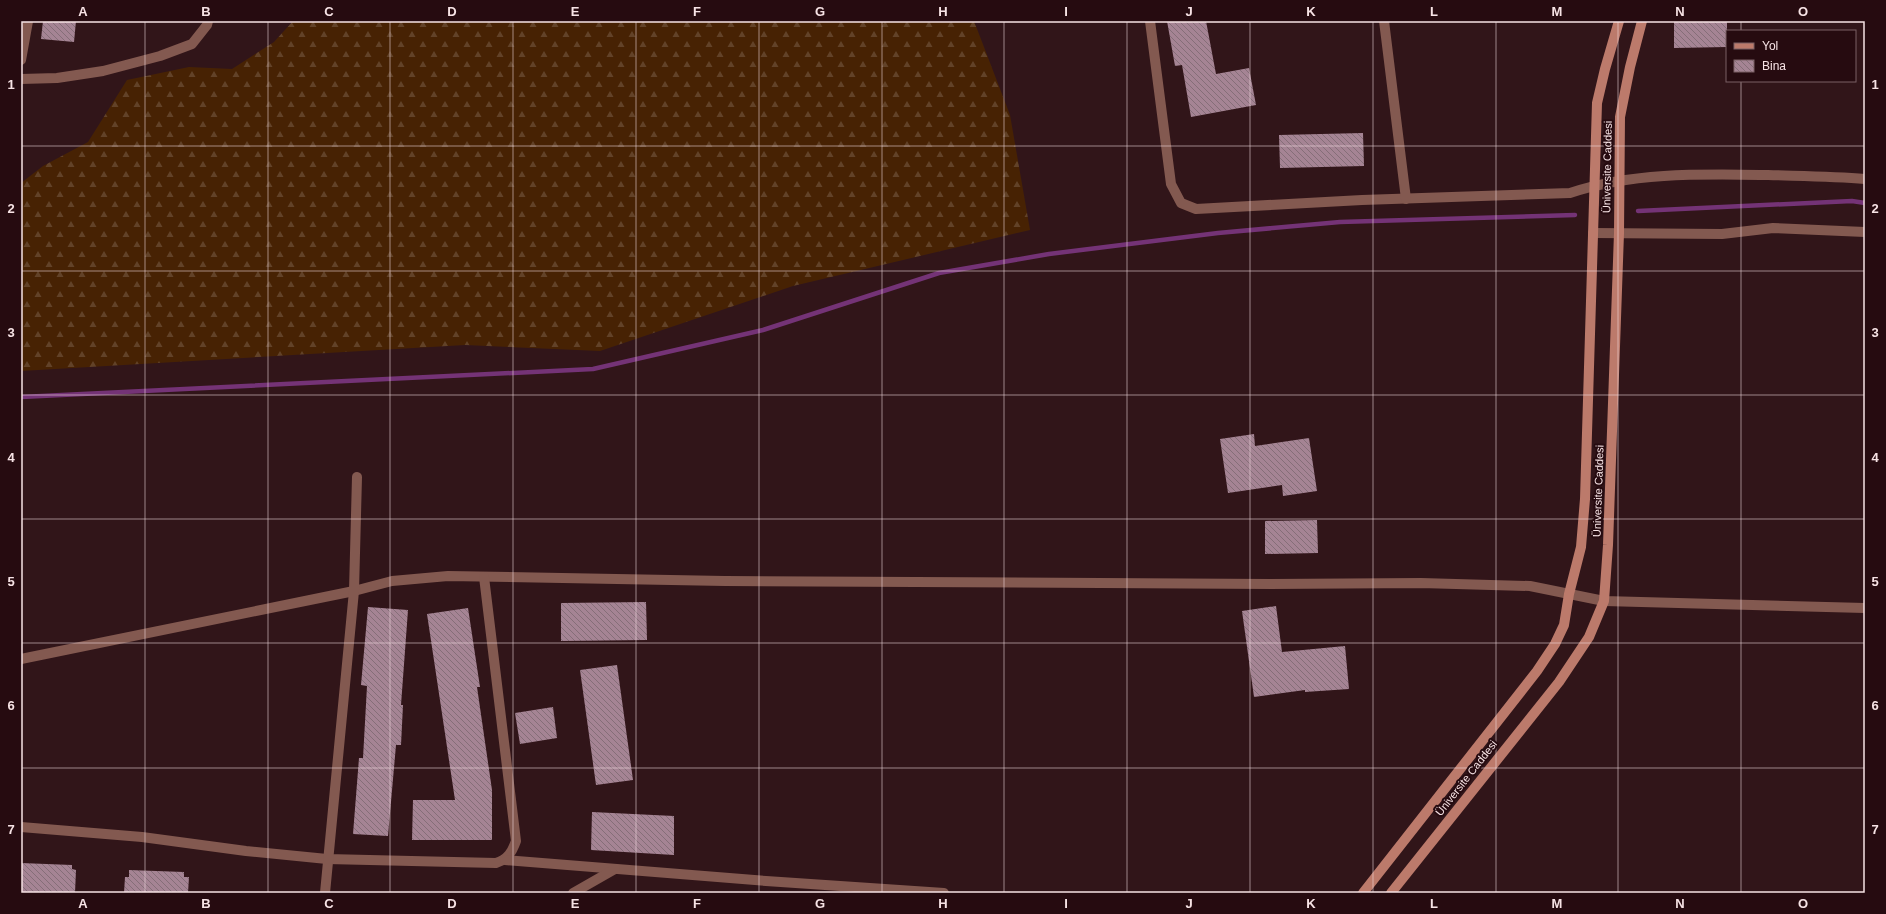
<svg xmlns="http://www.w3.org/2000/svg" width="1886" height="914" font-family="Helvetica,sans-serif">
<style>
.forest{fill:url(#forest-firs)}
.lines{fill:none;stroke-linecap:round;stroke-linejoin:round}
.stream{stroke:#743376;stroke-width:4.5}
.building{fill:url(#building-back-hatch)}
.street{stroke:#835950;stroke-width:10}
.secondary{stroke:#bc7a6b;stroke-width:10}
.grid{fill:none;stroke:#f7e3e5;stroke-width:1;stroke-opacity:0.55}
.labels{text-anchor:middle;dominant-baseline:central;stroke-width:4;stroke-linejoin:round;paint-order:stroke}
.street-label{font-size:11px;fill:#f7e3e5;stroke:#260b10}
.neatline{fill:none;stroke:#f7e3e5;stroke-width:1.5}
.grid-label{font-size:13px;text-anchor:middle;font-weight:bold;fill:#f7e3e5}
</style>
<defs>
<pattern id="forest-firs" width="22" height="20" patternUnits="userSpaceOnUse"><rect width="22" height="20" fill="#472203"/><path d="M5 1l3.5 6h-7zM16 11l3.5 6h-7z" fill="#624228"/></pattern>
<pattern id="building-back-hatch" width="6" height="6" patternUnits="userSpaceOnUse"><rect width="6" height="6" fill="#a58494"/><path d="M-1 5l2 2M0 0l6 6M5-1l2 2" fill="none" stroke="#856e78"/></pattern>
</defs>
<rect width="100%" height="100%" fill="#311519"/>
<!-- forest -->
<path class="forest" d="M293,21H974L1010,115L1030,230L793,286L600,351L465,345L21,371V183L43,166L88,142L127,80L189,67L232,69L274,42Z"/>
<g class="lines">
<!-- stream -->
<g class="stream">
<path d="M1638,211L1852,201L1865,203"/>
<path d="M21,397L593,369L763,330L939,273L1049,254L1218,233L1340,222L1575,215"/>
</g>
</g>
<!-- building -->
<g class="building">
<path d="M43,21H76L74,42L41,39Z"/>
<path d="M1167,21H1206L1216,74L1249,68L1256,105L1191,117L1182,65L1175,66Z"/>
<path d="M1674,21H1727V47L1674,48Z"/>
<path d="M1363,133L1364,166L1280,168L1279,135Z"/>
<path d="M1254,434L1255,446L1309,438L1317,491L1283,496L1282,485L1228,493L1220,439Z"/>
<path d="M1317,520L1318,553L1265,554V521Z"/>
<path d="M646,602L647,640L561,641V603Z"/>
<path d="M1276,606L1282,652L1345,646L1349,689L1305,692V690L1254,697L1242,611Z"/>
<path d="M368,607L408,610L401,705H403L401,745H396L388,836L353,834L359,758H363L367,686L361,685Z"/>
<path d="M468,608L480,687H477L492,790V840H412L413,800H455L427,614Z"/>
<path d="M617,665L633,780L596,785L580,670Z"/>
<path d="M553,707L557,738L520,744L515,713Z"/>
<path d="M592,812L674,816V855L591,850Z"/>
<path d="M21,863L72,865V869L76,870L75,893H21Z"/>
<path d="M129,870L184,872V877H189L188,893H124L125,877H129Z"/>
</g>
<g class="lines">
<!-- street -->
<g class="street">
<path d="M1150,21L1171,184L1181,203L1196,209L1362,200L1570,193C1633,172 1702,174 1768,175C1800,176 1833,176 1865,179"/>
<path d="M1384,21L1406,199"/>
<path d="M21,60L28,21"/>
<path d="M21,79L57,78L103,71L160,56L192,44L207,25L208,21"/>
<path d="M1593,233L1722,234L1773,228L1865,232"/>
<path d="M21,659L354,591L392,581L448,576L725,581L1270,584L1421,583L1530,586L1604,601L1865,608"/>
<path d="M21,827L142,837L246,851L327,859L496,863C508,859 512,852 516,841L484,577"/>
<path d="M505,860L766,881L944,893"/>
<path d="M325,893L354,591L357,477"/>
<path d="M573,893L615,869"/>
</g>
<!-- secondary -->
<g class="secondary">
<path d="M1363,893L1537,671L1555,644L1564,625L1569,594L1581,547L1585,499L1597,103L1605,69L1619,21"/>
<path d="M1391,893L1559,682L1589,637L1604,601L1608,545L1619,233L1620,117L1630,67L1642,21"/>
</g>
</g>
<!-- grid -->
<path class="grid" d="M145,21V893M268,21V893M390,21V893M513,21V893M636,21V893M759,21V893M882,21V893M1004,21V893M1127,21V893M1250,21V893M1373,21V893M1496,21V893M1618,21V893M1741,21V31M1741,81V893M21,146H1865M21,271H1865M21,395H1865M21,519H1865M21,643H1865M21,768H1865"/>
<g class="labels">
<!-- street labels -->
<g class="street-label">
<text transform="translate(1607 167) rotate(-89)">Üniversite Caddesi</text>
<text transform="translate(1598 491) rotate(-88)">Üniversite Caddesi</text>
<text transform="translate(1466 778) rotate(-52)">Üniversite Caddesi</text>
</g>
</g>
<!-- border -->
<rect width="1886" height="914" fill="none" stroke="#260b10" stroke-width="44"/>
<!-- legend -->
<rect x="1726" y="30" width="130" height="52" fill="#260b10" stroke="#7a6165"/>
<rect x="1734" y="43" width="20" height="6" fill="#bc7a6b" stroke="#7a6165"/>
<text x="1762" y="50" font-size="12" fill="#f7e3e5">Yol</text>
<rect x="1734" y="60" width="20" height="12" fill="url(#building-back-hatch)" stroke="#7a6165"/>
<text x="1762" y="70" font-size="12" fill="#f7e3e5">Bina</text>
<rect x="22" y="22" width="1842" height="870" class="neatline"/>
<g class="grid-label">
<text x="83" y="16">A</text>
<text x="206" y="16">B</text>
<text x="329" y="16">C</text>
<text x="452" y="16">D</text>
<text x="575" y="16">E</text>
<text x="697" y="16">F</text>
<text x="820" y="16">G</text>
<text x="943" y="16">H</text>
<text x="1066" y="16">I</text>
<text x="1189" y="16">J</text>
<text x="1311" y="16">K</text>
<text x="1434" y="16">L</text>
<text x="1557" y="16">M</text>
<text x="1680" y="16">N</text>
<text x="1803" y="16">O</text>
<text x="11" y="89">1</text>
<text x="1875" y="89">1</text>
<text x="11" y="213">2</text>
<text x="1875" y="213">2</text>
<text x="11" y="337">3</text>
<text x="1875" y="337">3</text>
<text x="11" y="462">4</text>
<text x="1875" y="462">4</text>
<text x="11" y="586">5</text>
<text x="1875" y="586">5</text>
<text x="11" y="710">6</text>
<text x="1875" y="710">6</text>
<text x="11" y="834">7</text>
<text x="1875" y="834">7</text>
<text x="83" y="908">A</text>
<text x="206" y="908">B</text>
<text x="329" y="908">C</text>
<text x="452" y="908">D</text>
<text x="575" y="908">E</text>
<text x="697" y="908">F</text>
<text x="820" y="908">G</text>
<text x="943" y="908">H</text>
<text x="1066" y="908">I</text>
<text x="1189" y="908">J</text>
<text x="1311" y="908">K</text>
<text x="1434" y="908">L</text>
<text x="1557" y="908">M</text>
<text x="1680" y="908">N</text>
<text x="1803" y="908">O</text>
</g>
</svg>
